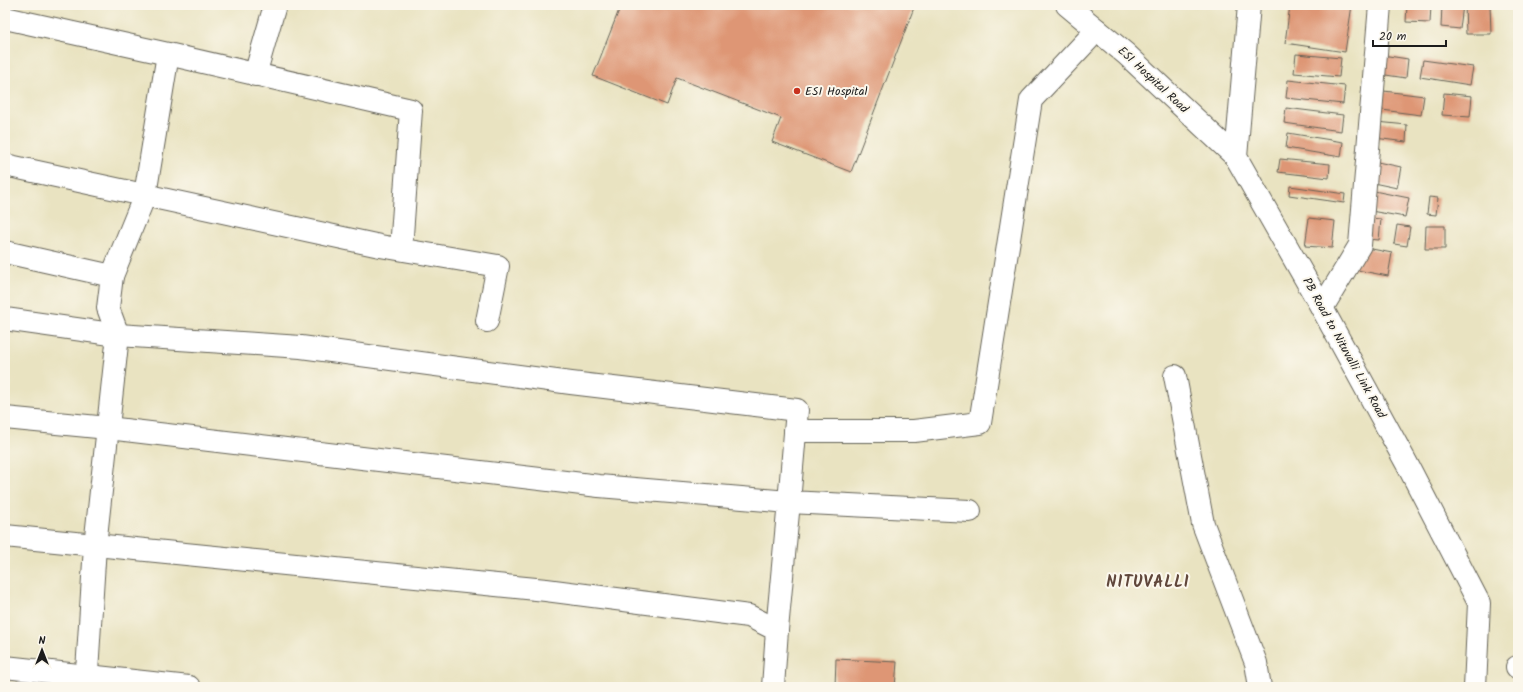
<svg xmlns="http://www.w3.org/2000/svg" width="1523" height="692" font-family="Kalam,sans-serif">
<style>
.building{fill:#de9674}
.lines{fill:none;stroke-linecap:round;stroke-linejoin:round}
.minor-casing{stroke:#646256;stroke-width:24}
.tertiary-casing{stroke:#646256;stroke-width:24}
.minor{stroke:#fff;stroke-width:22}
.tertiary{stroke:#fff;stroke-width:22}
.poi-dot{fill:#c8321e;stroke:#fbf7ec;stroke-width:1.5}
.labels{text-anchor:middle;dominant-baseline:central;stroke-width:4;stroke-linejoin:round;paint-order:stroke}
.street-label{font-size:12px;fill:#1c1c1c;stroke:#fbf7ec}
.poi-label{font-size:12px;fill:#1c1c1c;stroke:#fbf7ec;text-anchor:start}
.district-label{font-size:16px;font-weight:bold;letter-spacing:1px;fill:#60473b;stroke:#fbf7ec}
</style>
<rect width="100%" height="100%" fill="#fbf7ec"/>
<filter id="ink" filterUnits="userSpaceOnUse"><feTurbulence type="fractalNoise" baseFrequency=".025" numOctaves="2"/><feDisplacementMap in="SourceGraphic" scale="8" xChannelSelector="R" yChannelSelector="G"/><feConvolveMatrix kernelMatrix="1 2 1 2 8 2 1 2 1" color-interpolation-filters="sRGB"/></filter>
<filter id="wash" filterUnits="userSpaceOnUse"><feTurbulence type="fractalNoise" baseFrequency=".012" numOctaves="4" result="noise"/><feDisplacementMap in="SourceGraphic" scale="16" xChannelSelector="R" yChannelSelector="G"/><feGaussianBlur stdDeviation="0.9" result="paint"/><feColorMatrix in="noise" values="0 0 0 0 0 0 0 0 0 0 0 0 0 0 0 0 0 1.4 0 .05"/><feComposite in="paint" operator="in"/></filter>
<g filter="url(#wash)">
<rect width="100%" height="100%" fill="#e9e3c1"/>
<g id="blocks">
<!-- building -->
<g class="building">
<path d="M621,5H915L851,172L772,142L781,118L677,78L667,105L593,76Z"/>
<path d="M1290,5H1352L1345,52L1285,43Z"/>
<path d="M1407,5H1431L1430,23L1406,22Z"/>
<path d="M1442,5H1463L1460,29L1441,27Z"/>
<path d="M1465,5H1490L1491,34H1466Z"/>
<path d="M1296,54L1341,58L1339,77L1294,73Z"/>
<path d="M1382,55L1408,59L1406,78L1379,74Z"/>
<path d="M1423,60L1473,67L1470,85L1420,77Z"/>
<path d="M1288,80L1345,86L1343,104L1286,98Z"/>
<path d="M1376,90L1424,96L1421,115L1374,109Z"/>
<path d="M1444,93L1472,96L1470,117L1442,115Z"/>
<path d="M1286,108L1343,115L1341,131L1284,123Z"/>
<path d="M1377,122L1407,125L1406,142L1375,138Z"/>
<path d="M1288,133L1343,142L1341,157L1286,148Z"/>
<path d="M1280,159L1330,164L1329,178L1278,172Z"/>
<path d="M1368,160L1401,167L1397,188L1364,181Z"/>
<path d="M1290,186L1345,194L1344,203L1289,195Z"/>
<path d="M1369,190L1409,198L1405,217L1365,210Z"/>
<path d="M1429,197L1438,198L1436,215L1427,214Z"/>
<path d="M1359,217L1381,219L1379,240L1357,238Z"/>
<path d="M1309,218L1335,221L1332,248L1305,246Z"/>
<path d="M1397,225L1410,227L1407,246L1394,244Z"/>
<path d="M1426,226H1445V249H1425Z"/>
<path d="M1357,246L1392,253L1388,276L1352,269Z"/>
<path d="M836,659L897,662L895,687H835Z"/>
</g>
</g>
</g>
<g filter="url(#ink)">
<use href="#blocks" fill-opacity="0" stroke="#646256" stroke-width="1"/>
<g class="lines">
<!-- minor casing -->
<g class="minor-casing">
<g id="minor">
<path d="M1067,5L1126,54L1236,157"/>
<path d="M5,18L168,54L411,110L401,249"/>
<path d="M255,75L275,5"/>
<path d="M5,165L380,246L498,266L487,321"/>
<path d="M5,252L112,276L108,308L118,335L95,546L86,687"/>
<path d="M112,276L145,195L168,54"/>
<path d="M1322,308L1360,245L1380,5"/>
<path d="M5,319L118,335L301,347L571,383L797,410L789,502L970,511"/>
<path d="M1175,376L1203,524L1256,663L1260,687"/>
<path d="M5,418L108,428L599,486L789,502L777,630"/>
<path d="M795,431H914L980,423L1031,100L1097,30"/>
<path d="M5,536L546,590L749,616L777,630L773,687"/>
<path d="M5,667L189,687"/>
<path d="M1517,667H1518"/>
</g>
</g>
<!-- tertiary casing -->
<g class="tertiary-casing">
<path id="tertiary" d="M1249,5L1236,157L1322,308L1407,464L1479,603L1475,687"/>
</g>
<!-- minor -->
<use href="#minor" class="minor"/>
<!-- tertiary -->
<use href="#tertiary" class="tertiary"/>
</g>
</g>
<!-- markers -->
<circle class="poi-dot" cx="797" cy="91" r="4"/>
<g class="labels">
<!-- street labels -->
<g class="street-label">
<text transform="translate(1153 80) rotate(43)">ESI Hospital Road</text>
<text transform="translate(1344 348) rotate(61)">PB Road to Nituvalli Link Road</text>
</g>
<!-- poi labels -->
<g class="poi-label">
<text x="805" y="91">ESI Hospital</text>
</g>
<!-- district labels -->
<g class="district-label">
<text x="1148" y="582">NITUVALLI</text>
</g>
</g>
<!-- margin -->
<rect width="1523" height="692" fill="none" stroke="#fbf7ec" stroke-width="20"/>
<!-- north arrow -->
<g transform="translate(42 650)" stroke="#fbf7ec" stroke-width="3" paint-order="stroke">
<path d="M0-3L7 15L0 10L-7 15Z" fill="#1c1c1c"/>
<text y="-6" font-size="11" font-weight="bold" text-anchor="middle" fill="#1c1c1c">N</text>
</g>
<!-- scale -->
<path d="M1373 40v6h73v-6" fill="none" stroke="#1c1c1c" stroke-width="2"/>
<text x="1379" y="40" font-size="12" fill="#1c1c1c" stroke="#fbf7ec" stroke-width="3" paint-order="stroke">20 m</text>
</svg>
